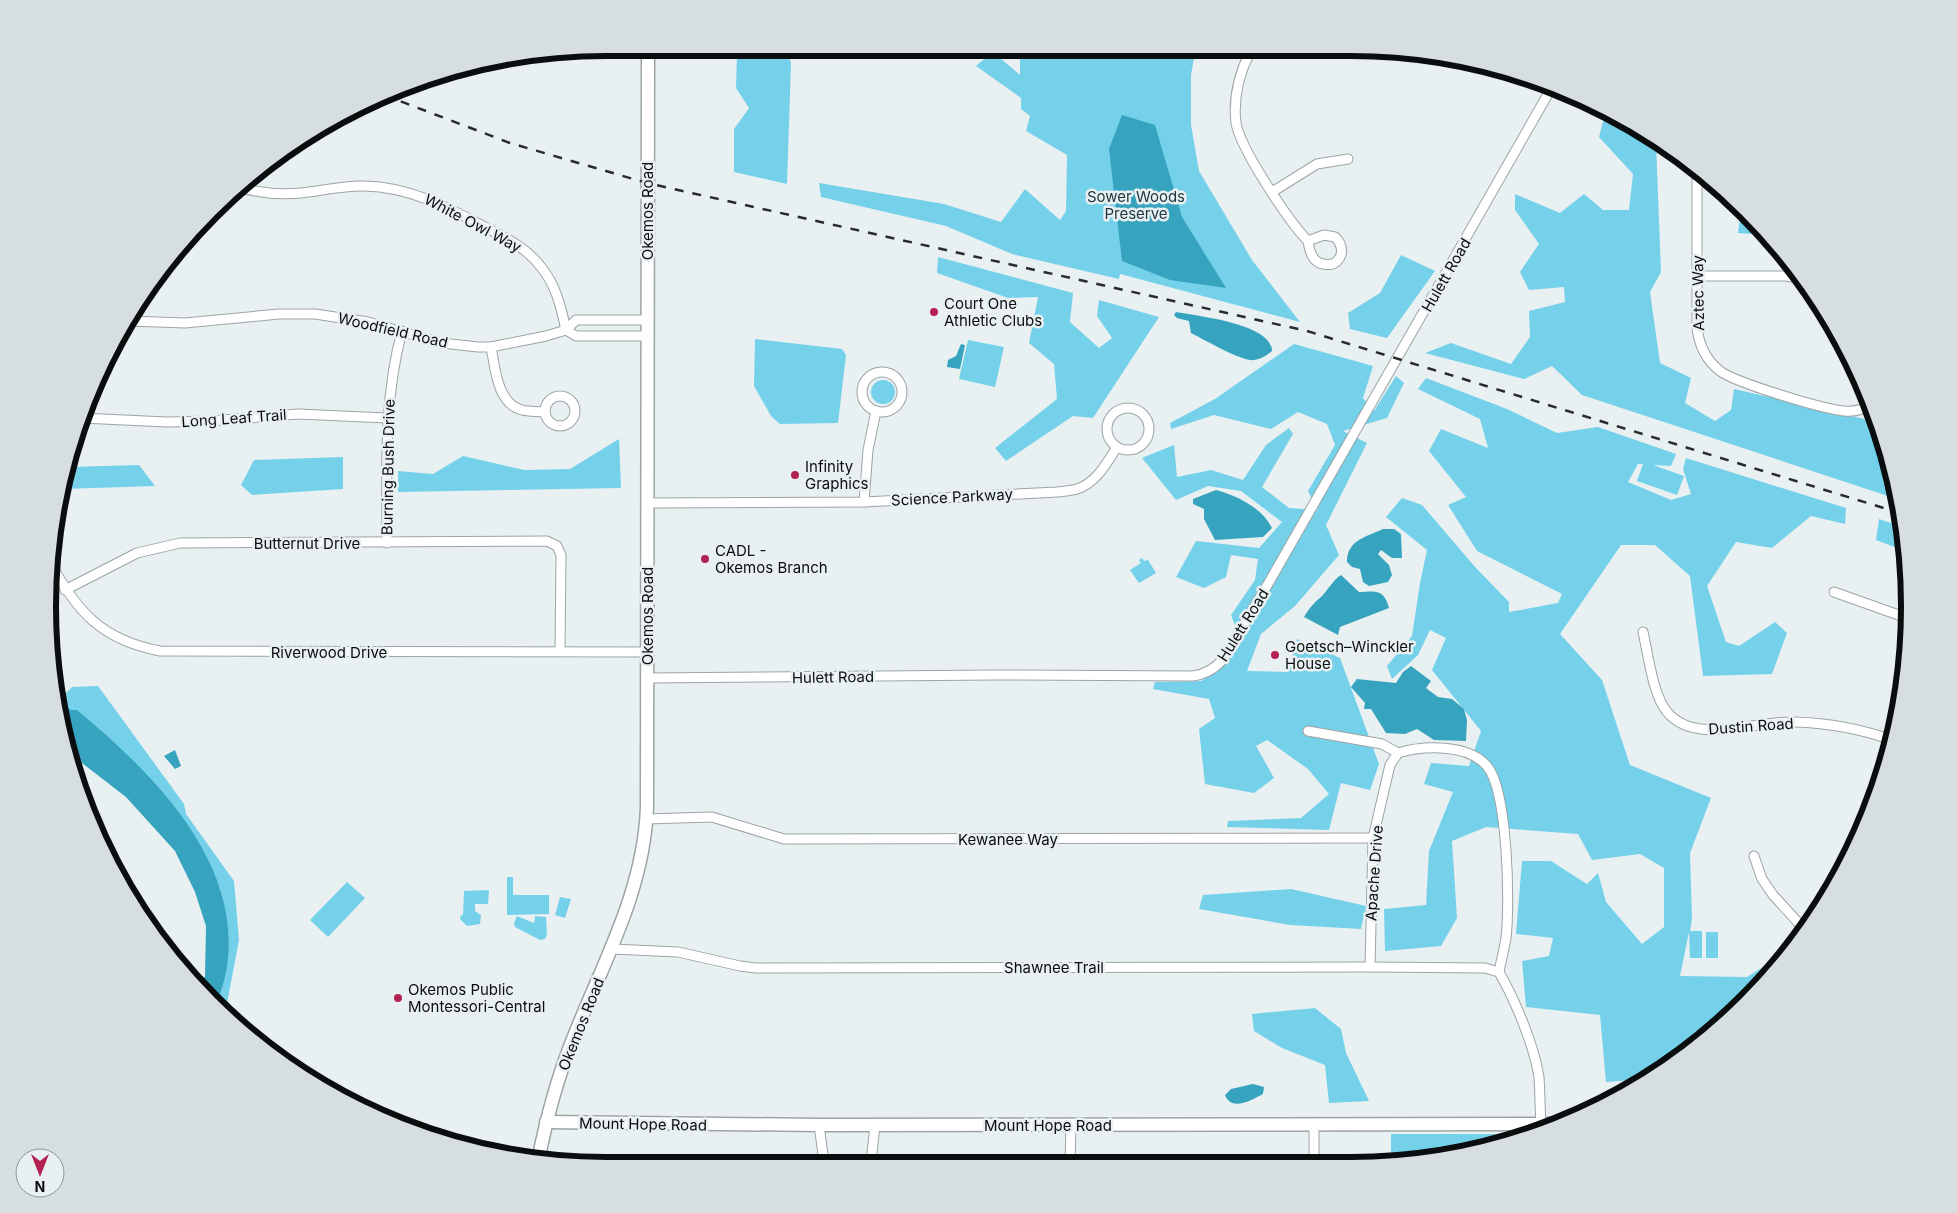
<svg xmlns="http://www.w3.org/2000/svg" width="1957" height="1213" font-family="Inter,sans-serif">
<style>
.green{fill:#75d1ea}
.water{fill:#37a4bf}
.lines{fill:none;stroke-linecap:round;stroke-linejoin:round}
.street-casing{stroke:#9ca4a6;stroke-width:11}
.secondary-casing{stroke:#9ca4a6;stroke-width:15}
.street{stroke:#fff;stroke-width:9}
.secondary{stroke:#fff;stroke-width:12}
.rail{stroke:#282c2d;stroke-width:2.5;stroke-dasharray:9 9;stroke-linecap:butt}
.poi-dot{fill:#b22151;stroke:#e8f0f2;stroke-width:2}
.labels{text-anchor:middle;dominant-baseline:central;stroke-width:5;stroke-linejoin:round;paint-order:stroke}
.park-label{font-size:15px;fill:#1e363c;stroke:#e8f0f2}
.street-label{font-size:15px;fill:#0b0e0f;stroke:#e8f0f2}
.poi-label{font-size:15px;fill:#0b0e0f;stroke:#e8f0f2;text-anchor:start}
.rim{fill:none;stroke:#0b0e0f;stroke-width:6}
</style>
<rect width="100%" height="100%" fill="#e8f0f2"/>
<!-- green -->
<g class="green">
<path d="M737,52H787L791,63L787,184L734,172V129L749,108L736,88Z"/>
<path d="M993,52L1020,75V52H1195L1191,75V125L1199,171L1252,260L1300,322L1120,274L1119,279L1012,254L946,226L821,197L819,183L944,204L1001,222L1025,189L1060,220L1066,211L1067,155L1026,131L1030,116L1021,109V98L976,66Z"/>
<path d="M1605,114L1656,143L1661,272L1650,292L1660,363L1691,378L1685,403L1715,421L1731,410L1734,389L1864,419L1884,445L1897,499L1582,395L1552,366L1524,379L1425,353L1451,343L1511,364L1530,337L1529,311L1565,302L1564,287L1529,290L1520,272L1539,244L1515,210V194L1560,213L1584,194L1603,210H1629L1633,174L1599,137Z"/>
<path d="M1741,210L1768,235L1738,233Z"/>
<path d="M1401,255L1435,271L1387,338L1350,329L1348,313L1380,293Z"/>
<path d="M938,257L1073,293L1070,322L1099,348L1112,338L1097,316L1099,300L1159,317L1093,418L1073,416L1006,461L995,448L1057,399L1054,364L1029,343L1038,297L1008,298L937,273Z"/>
<path d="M755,339L842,349L846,355L838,423L780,424L771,416L754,386Z"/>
<path d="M968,340L1004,347L995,387L959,379Z"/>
<path d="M1294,344L1373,366L1363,398L1374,411L1396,376L1404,383L1387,418L1343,431L1367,443L1326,525L1339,555L1295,606L1261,634L1247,671L1288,672L1297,639L1340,658L1379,764L1370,790L1341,783L1329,830L1227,827L1228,821L1301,818L1329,794L1308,769L1267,740L1256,746L1274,778L1254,793L1205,784L1199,729L1215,718L1209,699L1153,689L1155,682L1201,681L1220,669L1241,641L1231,615L1255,580L1258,559L1231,555L1226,577L1204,588L1176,577L1196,541L1259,548L1282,522L1241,491L1208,486L1176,500L1142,458L1174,445L1177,477L1211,470L1243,480L1266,445L1289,428L1293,434L1262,487L1289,508L1318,510L1308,491L1335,445L1327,424L1298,412L1271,429L1214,415L1171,429L1170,423L1215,399Z"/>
<path d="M1426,378L1507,409L1557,433L1598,427L1676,454L1671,466L1653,465L1684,476L1677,495L1637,481L1643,464H1638L1628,482L1671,500L1691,494L1683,469L1686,458L1846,508L1845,524L1811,516L1772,548L1736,542L1707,586L1726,642L1739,646L1775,622L1787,633L1772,674L1703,676L1690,576L1655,545H1621L1560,634L1602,680L1630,765L1711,798L1690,853L1692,919L1690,931H1702V958H1690L1689,932L1680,976L1747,977L1774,960L1777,965L1719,1027L1647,1079L1606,1082L1600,1015L1526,1007L1522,961L1549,956L1553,938L1516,934L1522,861H1551L1587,884L1598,873L1606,902L1642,944L1664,927V868L1640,854L1592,860L1578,834L1486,827L1452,841L1457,918L1441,946L1385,951L1384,909L1426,905L1429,851L1453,792L1424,784L1431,763L1469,766L1481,731L1432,670L1446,638L1430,630L1418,655L1392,679L1387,666L1412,636L1420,583L1427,550L1386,517L1402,498L1422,505L1476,568L1509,602V612L1558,603L1562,594L1477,551L1448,505L1466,497L1429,451L1441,429L1488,448L1480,419L1418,389Z"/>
<circle cx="883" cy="392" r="12"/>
<path d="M619,439L621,488L398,492V471L433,474L463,456L524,470L570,469Z"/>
<path d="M343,457V489L252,495L241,485L254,460Z"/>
<path d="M139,465L155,486L63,489L68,467Z"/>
<path d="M1879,519L1903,527L1905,551L1876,540Z"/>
<path d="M1142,558L1144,561L1148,560L1156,573L1139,583L1130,570L1141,563L1139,560Z"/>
<path d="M98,686L184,804L186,814L234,881L239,940L225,1014L216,1006C230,961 231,934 220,888L58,705L57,702L72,687Z"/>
<path d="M507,877H513V895H549V914L507,915Z"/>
<path d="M347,882L365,898L328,937L310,920Z"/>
<path d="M1291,889L1366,906L1361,929L1290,925L1199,909L1203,895Z"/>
<path d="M489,890L488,904H475V911L481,915L480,924L467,926L460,919L461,915H463L464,891Z"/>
<path d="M560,897L571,899L565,918L555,915Z"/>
<path d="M517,916L534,923L535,916L546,917L547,934L545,939L540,940L515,927L514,923Z"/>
<rect x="1706" y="932" width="12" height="26"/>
<path d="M1315,1008L1341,1029L1346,1053L1369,1101L1329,1103L1325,1065L1282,1048L1254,1031L1252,1014Z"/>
<path d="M1391,1134H1526L1495,1146L1391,1164Z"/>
</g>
<!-- water -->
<g class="water">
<path d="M1122,115L1155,125L1182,217L1226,288L1170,280L1122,261L1109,149Z"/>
<path d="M1176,312C1198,316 1272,324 1272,351C1266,356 1258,361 1250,360C1236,358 1205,340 1191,333L1189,321L1177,318L1174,315Z"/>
<path d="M961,344L965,345L960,369L947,367L948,360L956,356Z"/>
<path d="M1216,490C1238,496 1262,508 1272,528L1263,537L1215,540L1204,519V509L1193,504V499Z"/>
<path d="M1383,529H1394L1401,534L1402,558H1392L1381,550L1378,554L1389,565L1392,575L1388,582L1369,586L1363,582L1360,569L1352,567L1347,562C1347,540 1366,537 1383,529Z"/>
<path d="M1341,575L1359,592C1376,591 1384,589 1389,608L1340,627L1338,635L1304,617C1310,607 1314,603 1322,596C1329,589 1332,581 1341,575Z"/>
<path d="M1411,666L1431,681L1426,688L1438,697L1452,699L1464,709L1467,720L1466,741L1434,740L1417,729L1405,734L1386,733L1371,709H1364L1365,703L1351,687L1357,679L1396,683L1403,672Z"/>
<path d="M57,701L71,710H77C148,769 238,856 228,958C227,974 221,991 216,1006L200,988L205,976L206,926L195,892L175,851L126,797L69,753Z"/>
<path d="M175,750L181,766L175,769L164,756Z"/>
<path d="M1253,1084L1264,1087L1263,1094C1252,1100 1231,1112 1225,1095L1231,1089Z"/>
</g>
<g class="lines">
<!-- street casing -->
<g class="street-casing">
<g id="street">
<path d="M1250,52C1239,74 1233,98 1236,123C1240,148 1289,222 1308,241C1310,257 1316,267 1333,264C1344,258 1344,246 1335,237L1324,235L1308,241"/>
<path d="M1697,169V328C1699,345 1706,360 1720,371C1736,383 1823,409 1844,411C1853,412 1862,410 1870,405"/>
<path d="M241,188C261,193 281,195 301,193C323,191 343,185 365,186C409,187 445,206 483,226C504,237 526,247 541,267C556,285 561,307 566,330"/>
<path d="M1272,192L1317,164L1348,159"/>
<path d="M1697,276H1785L1799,278"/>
<path d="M129,321L185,323L279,314H315L368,322L442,343L478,347H491L546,336L566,330L576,320H647"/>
<path d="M566,330L576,336H647"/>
<path d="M491,347C495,367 497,404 522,410C529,412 537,411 545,412"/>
<circle cx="882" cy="392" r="20"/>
<circle cx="560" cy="411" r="15"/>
<circle cx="1128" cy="429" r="21"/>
<path d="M81,418L167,422L211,421L298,414L387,418"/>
<path d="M864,502L868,450L876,411"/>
<path d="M647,503L864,502L1057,492C1063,491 1071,491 1077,489C1096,483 1107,463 1117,447"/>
<path d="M387,543C387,472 383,401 402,331"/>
<path d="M50,562C77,612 102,640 160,651L647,652"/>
<path d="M65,590L137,553L180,543L547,541L557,546L561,555L560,651"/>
<path d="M1834,592L1907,618"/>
<path d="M1643,632C1648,654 1652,687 1663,706C1688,749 1756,720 1795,722C1828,723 1861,729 1892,740"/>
<path d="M647,678L995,675L1193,676C1206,674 1215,669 1223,659L1268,584L1552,87"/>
<path d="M1308,731L1382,744L1398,753C1424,745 1468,744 1487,766C1508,791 1510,905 1506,938C1504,950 1501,961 1499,972C1515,1000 1534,1045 1539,1077C1540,1093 1540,1109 1541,1124"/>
<path d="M646,819L712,817L784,839L1373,838"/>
<path d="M1754,856L1762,879L1773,895L1805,930"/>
<path d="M612,949L678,952L740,966L756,968L1370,967L1485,968L1499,972"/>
<path d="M1370,967L1373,838L1390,765L1398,753"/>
<path d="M819,1125L824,1162"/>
<path d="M871,1162L875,1125"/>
<path d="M1070,1163L1071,1125"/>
<path d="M1314,1164V1125"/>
</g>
</g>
<!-- secondary casing -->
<g class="secondary-casing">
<g id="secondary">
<path d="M546,1122L819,1125L1549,1124"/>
<path d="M538,1161C546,1121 556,1082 571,1044C601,966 644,893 647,807L648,52"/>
</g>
</g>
<!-- street -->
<use href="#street" class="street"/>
<!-- secondary -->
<use href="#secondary" class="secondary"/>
<!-- rail -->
<path class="rail" d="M384,95L510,143L647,183L1307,331L1900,513"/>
</g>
<!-- markers -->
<g class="poi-dot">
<circle cx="934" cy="312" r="5"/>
<circle cx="795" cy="475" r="5"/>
<circle cx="705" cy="559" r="5"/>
<circle cx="1275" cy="655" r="5"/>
<circle cx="398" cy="998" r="5"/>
</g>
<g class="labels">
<!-- park labels -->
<g class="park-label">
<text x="1136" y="196">Sower Woods<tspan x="1136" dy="17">Preserve</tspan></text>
</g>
<!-- street labels -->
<g class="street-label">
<text transform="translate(647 211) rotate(-90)">Okemos Road</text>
<text transform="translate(473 223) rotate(28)">White Owl Way</text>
<text transform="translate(1446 275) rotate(-60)">Hulett Road</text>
<text transform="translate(1698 293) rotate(-91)">Aztec Way</text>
<text transform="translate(393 330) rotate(13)">Woodfield Road</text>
<text transform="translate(234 418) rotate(-4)">Long Leaf Trail</text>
<text transform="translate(388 467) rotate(-89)">Burning Bush Drive</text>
<text transform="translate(952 497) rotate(-3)">Science Parkway</text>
<text x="307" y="543">Butternut Drive</text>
<text transform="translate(647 616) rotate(-90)">Okemos Road</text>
<text transform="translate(1243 625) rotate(-58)">Hulett Road</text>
<text x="329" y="652">Riverwood Drive</text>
<text transform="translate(833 677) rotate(-1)">Hulett Road</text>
<text transform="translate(1751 726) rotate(-4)">Dustin Road</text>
<text x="1008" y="839">Kewanee Way</text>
<text transform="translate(1374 873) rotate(-86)">Apache Drive</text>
<text x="1054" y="967">Shawnee Trail</text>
<text transform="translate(581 1024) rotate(-68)">Okemos Road</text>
<text transform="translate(643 1124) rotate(1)">Mount Hope Road</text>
<text x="1048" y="1125">Mount Hope Road</text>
</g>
<!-- poi labels -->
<g class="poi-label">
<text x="944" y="303">Court One<tspan x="944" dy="17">Athletic Clubs</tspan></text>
<text x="805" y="466">Infinity<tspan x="805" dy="17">Graphics</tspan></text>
<text x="715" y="550">CADL -<tspan x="715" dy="17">Okemos Branch</tspan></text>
<text x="1285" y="646">Goetsch–Winckler<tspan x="1285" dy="17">House</tspan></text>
<text x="408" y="989">Okemos Public<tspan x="408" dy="17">Montessori-Central</tspan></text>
</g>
</g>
<!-- crop -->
<path d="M0 0H1957V1213H0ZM606 56H1351A550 550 0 0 1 1901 606V607A550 550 0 0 1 1351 1157H606A550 550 0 0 1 56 607V606A550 550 0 0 1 606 56Z" fill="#d6dee0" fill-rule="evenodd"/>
<path class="rim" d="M606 56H1351A550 550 0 0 1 1901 606V607A550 550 0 0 1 1351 1157H606A550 550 0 0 1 56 607V606A550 550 0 0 1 606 56Z"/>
<!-- north arrow -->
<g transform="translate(40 1173) rotate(180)"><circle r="24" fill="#e8f0f2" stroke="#909697"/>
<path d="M0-4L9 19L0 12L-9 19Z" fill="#b22151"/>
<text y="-8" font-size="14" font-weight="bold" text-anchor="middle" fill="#0b0e0f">N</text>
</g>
</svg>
